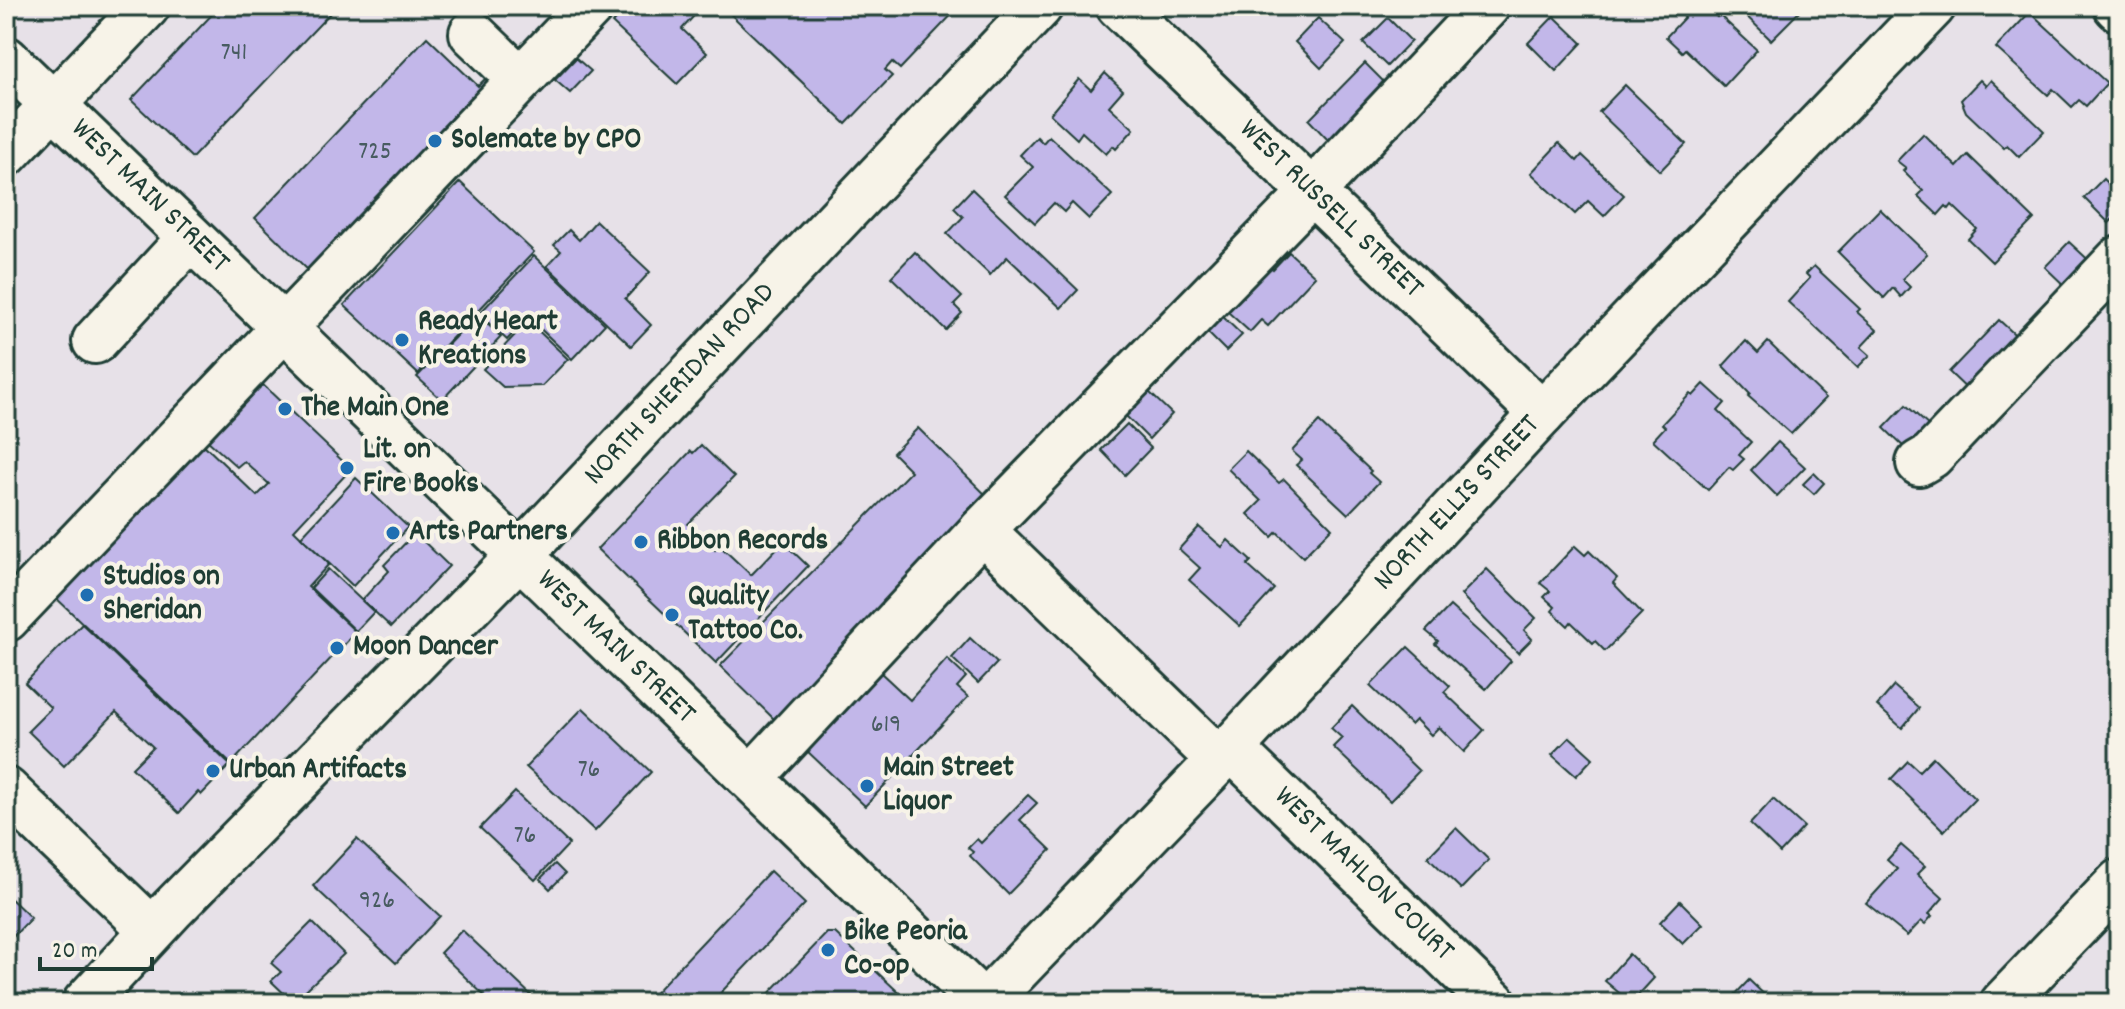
<svg xmlns="http://www.w3.org/2000/svg" width="2125" height="1009" font-family="Dekko,sans-serif">
<style>
.building{fill:#c2b7e9;stroke:#1f3d34;stroke-width:2}
.lines{fill:none;stroke-linecap:round;stroke-linejoin:round}
.minor-casing{stroke:#1f3d34;stroke-width:50}
.major-casing{stroke:#1f3d34;stroke-width:50}
.minor{stroke:#f7f3e8;stroke-width:44}
.major{stroke:#f7f3e8;stroke-width:44}
.poi-dot{fill:#1f6fb2;stroke:#f7f3e8;stroke-width:3}
.labels{text-anchor:middle;dominant-baseline:central;stroke-width:8;stroke-linejoin:round;paint-order:stroke}
.number-label{font-size:26px;fill:#485c61}
.poi-label{font-size:30px;font-weight:bold;fill:#1f3d34;stroke:#f7f3e8;text-anchor:start}
.street-label{font-size:30px;fill:#1f3d34;stroke:#f7f3e8}
</style>
<rect width="100%" height="100%" fill="#e7e1e8"/>
<filter id="ink" filterUnits="userSpaceOnUse"><feTurbulence type="fractalNoise" baseFrequency=".0125" numOctaves="2"/><feDisplacementMap in="SourceGraphic" scale="16" xChannelSelector="R" yChannelSelector="G"/><feConvolveMatrix kernelMatrix="1 2 1 2 8 2 1 2 1" color-interpolation-filters="sRGB"/></filter>
<g filter="url(#ink)">
<!-- building -->
<g class="building">
<path d="M220,6H337L192,158L131,100Z"/>
<path d="M628,6H703L682,29L707,53L677,84L612,23Z"/>
<path d="M722,6H960L900,69L892,62L885,70L892,76L846,124Z"/>
<path d="M1695,6H1705L1717,17L1719,15L1757,50L1724,86L1685,49L1682,52L1666,37Z"/>
<path d="M1736,6H1797L1801,10L1771,40Z"/>
<path d="M2030,12L2107,83L2086,106L2079,100L2072,107L2053,89L2048,95L1996,48Z"/>
<path d="M1554,16L1582,43L1556,71L1528,43Z"/>
<path d="M1318,18L1345,43L1321,68L1295,42Z"/>
<path d="M1388,18L1411,41L1387,66L1363,43Z"/>
<path d="M427,37L478,86L486,78L494,86L314,276L255,218Z"/>
<path d="M576,58L591,71L570,93L555,80Z"/>
<path d="M1365,63L1390,88L1360,109L1329,141L1309,120Z"/>
<path d="M1105,73L1123,90L1109,106L1134,129L1116,149L1113,146L1106,154L1082,132L1077,139L1050,114L1079,79L1091,90Z"/>
<path d="M1980,80L1986,86L1991,80L2044,131L2019,157L2007,145L2004,148L1966,112L1961,100Z"/>
<path d="M1625,85L1686,144L1660,171L1599,112Z"/>
<path d="M1923,134L1957,167L1968,155L2034,219L1992,262L1968,239L1977,229L1952,205L1949,209L1946,206L1938,215L1918,196L1923,191L1903,171L1906,168L1897,161Z"/>
<path d="M1049,136L1112,195L1089,219L1072,203L1064,212L1054,203L1035,223L1005,195L1033,167L1020,155L1037,137L1043,143Z"/>
<path d="M1559,143L1577,161L1582,155L1624,195L1604,216L1588,201L1575,214L1531,173Z"/>
<path d="M2103,179L2119,195V213L2109,223L2084,198Z"/>
<path d="M460,182L534,252L418,374L344,305Z"/>
<path d="M972,189L1078,290L1061,308L1007,257L990,275L947,234L963,217L954,208Z"/>
<path d="M1880,209L1927,254L1902,279L1910,287L1901,297L1893,288L1884,298L1838,252Z"/>
<path d="M596,221L650,272L625,299L651,325L631,346L547,266L561,251L554,245L569,230L579,240Z"/>
<path d="M2069,242L2094,265L2070,291L2045,267Z"/>
<path d="M915,252L962,297L954,305L962,313L946,330L891,277Z"/>
<path d="M1289,252L1315,276L1268,326L1261,320L1250,332L1228,312L1235,304L1231,300L1266,263L1273,269Z"/>
<path d="M534,256L605,324L572,359L528,317L507,340L479,314Z"/>
<path d="M1814,266L1860,309L1857,312L1877,330L1861,347L1870,355L1858,367L1788,302L1810,278L1806,274Z"/>
<path d="M1219,313L1242,335L1226,351L1204,329Z"/>
<path d="M477,314L501,337L442,400L417,377Z"/>
<path d="M1999,320L2023,342L1973,395L1949,372Z"/>
<path d="M528,321L568,359L542,386L503,387L483,369Z"/>
<path d="M1746,341L1758,353L1768,342L1826,398L1791,434L1748,396L1750,394L1723,366Z"/>
<path d="M261,383L351,469L294,530L329,564L308,587L356,632L231,764L55,597L201,442L257,496L269,484L244,461L237,467L207,440Z"/>
<path d="M1704,384L1725,403L1718,411L1751,442L1739,455L1744,459L1733,470L1729,467L1708,490L1653,440L1665,427L1662,424L1690,394L1693,396Z"/>
<path d="M1148,391L1172,414L1149,439L1125,415Z"/>
<path d="M1906,405L1930,427L1908,451L1884,428Z"/>
<path d="M1319,422L1371,471L1369,473L1379,482L1348,514L1296,465L1302,460L1292,451Z"/>
<path d="M1127,424L1151,448L1125,475L1101,450Z"/>
<path d="M918,428L996,505L780,725L720,666L911,471L893,453Z"/>
<path d="M1778,442L1805,467L1777,496L1751,470Z"/>
<path d="M701,445L734,477L688,524L715,550L719,545L751,575L783,542L808,566L716,663L597,549L691,451L693,453Z"/>
<path d="M1246,451L1279,483L1284,479L1332,528L1303,557L1277,532L1272,537L1248,514L1261,501L1228,469Z"/>
<path d="M1814,473L1824,483L1814,494L1803,484Z"/>
<path d="M356,478L408,527L353,586L301,537Z"/>
<path d="M1199,527L1222,547L1228,540L1251,561L1247,565L1274,589L1240,626L1189,580L1200,568L1179,549Z"/>
<path d="M415,533L449,566L391,627L362,600L389,571L384,565Z"/>
<path d="M1575,546L1585,555L1589,551L1617,578L1613,583L1642,613L1605,651L1595,641L1593,643L1571,622L1568,626L1552,611L1555,607L1544,597L1550,591L1540,583Z"/>
<path d="M328,569L374,612L356,631L311,588Z"/>
<path d="M1487,569L1536,618L1524,630L1532,639L1518,653L1461,595Z"/>
<path d="M1450,606L1511,661L1486,689L1435,644L1438,641L1426,631Z"/>
<path d="M82,624L230,765L201,795L198,792L179,813L132,768L153,747L116,712L64,766L28,731L51,708L25,683Z"/>
<path d="M970,638L997,663L978,683L952,658Z"/>
<path d="M1408,647L1450,686L1444,692L1484,730L1464,752L1439,727L1431,735L1416,720L1411,725L1370,686Z"/>
<path d="M947,659L966,677L957,687L968,697L865,806L806,750L880,672L910,700Z"/>
<path d="M1894,686L1919,708L1902,728L1877,706Z"/>
<path d="M1352,706L1419,771L1390,801L1333,747L1342,738L1331,728Z"/>
<path d="M583,708L651,772L595,831L526,767Z"/>
<path d="M1570,737L1593,758L1576,776L1552,755Z"/>
<path d="M1933,757L1975,799L1944,831L1891,779L1908,761L1919,771Z"/>
<path d="M515,792L569,844L535,880L480,828Z"/>
<path d="M1028,795L1037,803L1020,820L1051,850L1008,894L970,856L973,852L968,848L977,839L981,843Z"/>
<path d="M1773,799L1804,827L1780,853L1750,824Z"/>
<path d="M1456,828L1489,860L1461,889L1428,857Z"/>
<path d="M357,839L440,916L396,963L313,886Z"/>
<path d="M1901,845L1925,866L1917,874L1943,898L1929,914L1932,916L1925,924L1921,921L1907,936L1866,903L1897,869L1887,860Z"/>
<path d="M555,864L565,874L550,889L540,879Z"/>
<path d="M770,871L805,904L711,1003H645Z"/>
<path d="M6,894L31,918L7,943L6,942Z"/>
<path d="M1680,901L1703,924L1683,944L1660,922Z"/>
<path d="M312,922L344,954L293,1002L271,981L281,972L271,963Z"/>
<path d="M462,930L531,995L523,1003H492L440,953Z"/>
<path d="M827,933H835L910,1003H760Z"/>
<path d="M1629,954L1654,978L1631,1003L1605,981Z"/>
<path d="M1749,980L1773,1003H1727Z"/>
</g>
<g class="lines">
<!-- minor casing -->
<g class="minor-casing">
<g id="minor">
<path d="M1119,6L1542,414"/>
<path d="M2116,6L2119,9"/>
<path d="M472,33L520,79"/>
<path d="M6,154L147,6"/>
<path d="M95,341L190,238"/>
<path d="M1919,463L1931,456L2119,259"/>
<path d="M982,530L1219,760"/>
<path d="M6,619L591,6"/>
<path d="M1231,748L1494,1003"/>
<path d="M751,778L982,530L1312,192L1487,6"/>
<path d="M6,790L152,930"/>
<path d="M85,1003L172,909L519,556"/>
<path d="M985,1003L1231,748L1542,414L1933,6"/>
<path d="M2003,1003L2119,882"/>
</g>
</g>
<!-- major casing -->
<g class="major-casing">
<g id="major">
<path d="M6,59L983,1003"/>
<path d="M519,556L1040,6"/>
</g>
</g>
<!-- minor -->
<use href="#minor" class="minor"/>
<!-- major -->
<use href="#major" class="major"/>
</g>
</g>
<!-- markers -->
<g class="poi-dot">
<circle cx="435" cy="141" r="8"/>
<circle cx="402" cy="340" r="8"/>
<circle cx="285" cy="409" r="8"/>
<circle cx="347" cy="468" r="8"/>
<circle cx="393" cy="533" r="8"/>
<circle cx="641" cy="542" r="8"/>
<circle cx="87" cy="595" r="8"/>
<circle cx="672" cy="615" r="8"/>
<circle cx="337" cy="648" r="8"/>
<circle cx="213" cy="771" r="8"/>
<circle cx="867" cy="786" r="8"/>
<circle cx="828" cy="950" r="8"/>
</g>
<g class="labels">
<!-- number labels -->
<g class="number-label">
<text x="234" y="53">741</text>
<text x="375" y="152">725</text>
<text x="886" y="725">619</text>
<text x="589" y="770">76</text>
<text x="525" y="836">76</text>
<text x="377" y="901">926</text>
</g>
<!-- poi labels -->
<g class="poi-label">
<text x="451" y="141">Solemate by CPO</text>
<text x="418" y="323">Ready Heart<tspan x="418" dy="34">Kreations</tspan></text>
<text x="301" y="409">The Main One</text>
<text x="363" y="451">Lit. on<tspan x="363" dy="34">Fire Books</tspan></text>
<text x="409" y="533">Arts Partners</text>
<text x="657" y="542">Ribbon Records</text>
<text x="103" y="578">Studios on<tspan x="103" dy="34">Sheridan</tspan></text>
<text x="688" y="598">Quality<tspan x="688" dy="34">Tattoo Co.</tspan></text>
<text x="353" y="648">Moon Dancer</text>
<text x="883" y="769">Main Street<tspan x="883" dy="34">Liquor</tspan></text>
<text x="229" y="771">Urban Artifacts</text>
<text x="844" y="933">Bike Peoria<tspan x="844" dy="34">Co-op</tspan></text>
</g>
<!-- street labels -->
<g class="street-label">
<text transform="translate(149 197) rotate(44)">WEST MAIN STREET</text>
<text transform="translate(1330 210) rotate(44)">WEST RUSSELL STREET</text>
<text transform="translate(681 385) rotate(-47)">NORTH SHERIDAN ROAD</text>
<text transform="translate(1458 504) rotate(-47)">NORTH ELLIS STREET</text>
<text transform="translate(615 648) rotate(44)">WEST MAIN STREET</text>
<text transform="translate(1363 875) rotate(44)">WEST MAHLON COURT</text>
</g>
</g>
<!-- margin -->
<rect width="2125" height="1009" fill="none" stroke="#f7f3e8" stroke-width="32"/>
<rect x="16" y="16" width="2093" height="977" fill="none" stroke="#1f3d34" stroke-width="3" filter="url(#ink)"/>
<!-- scale -->
<path d="M40 957v12h112v-12" fill="none" stroke="#1f3d34" stroke-width="4"/>
<text x="52" y="957" font-size="24" fill="#1f3d34" stroke="#f7f3e8" stroke-width="6" paint-order="stroke">20 m</text>
</svg>
